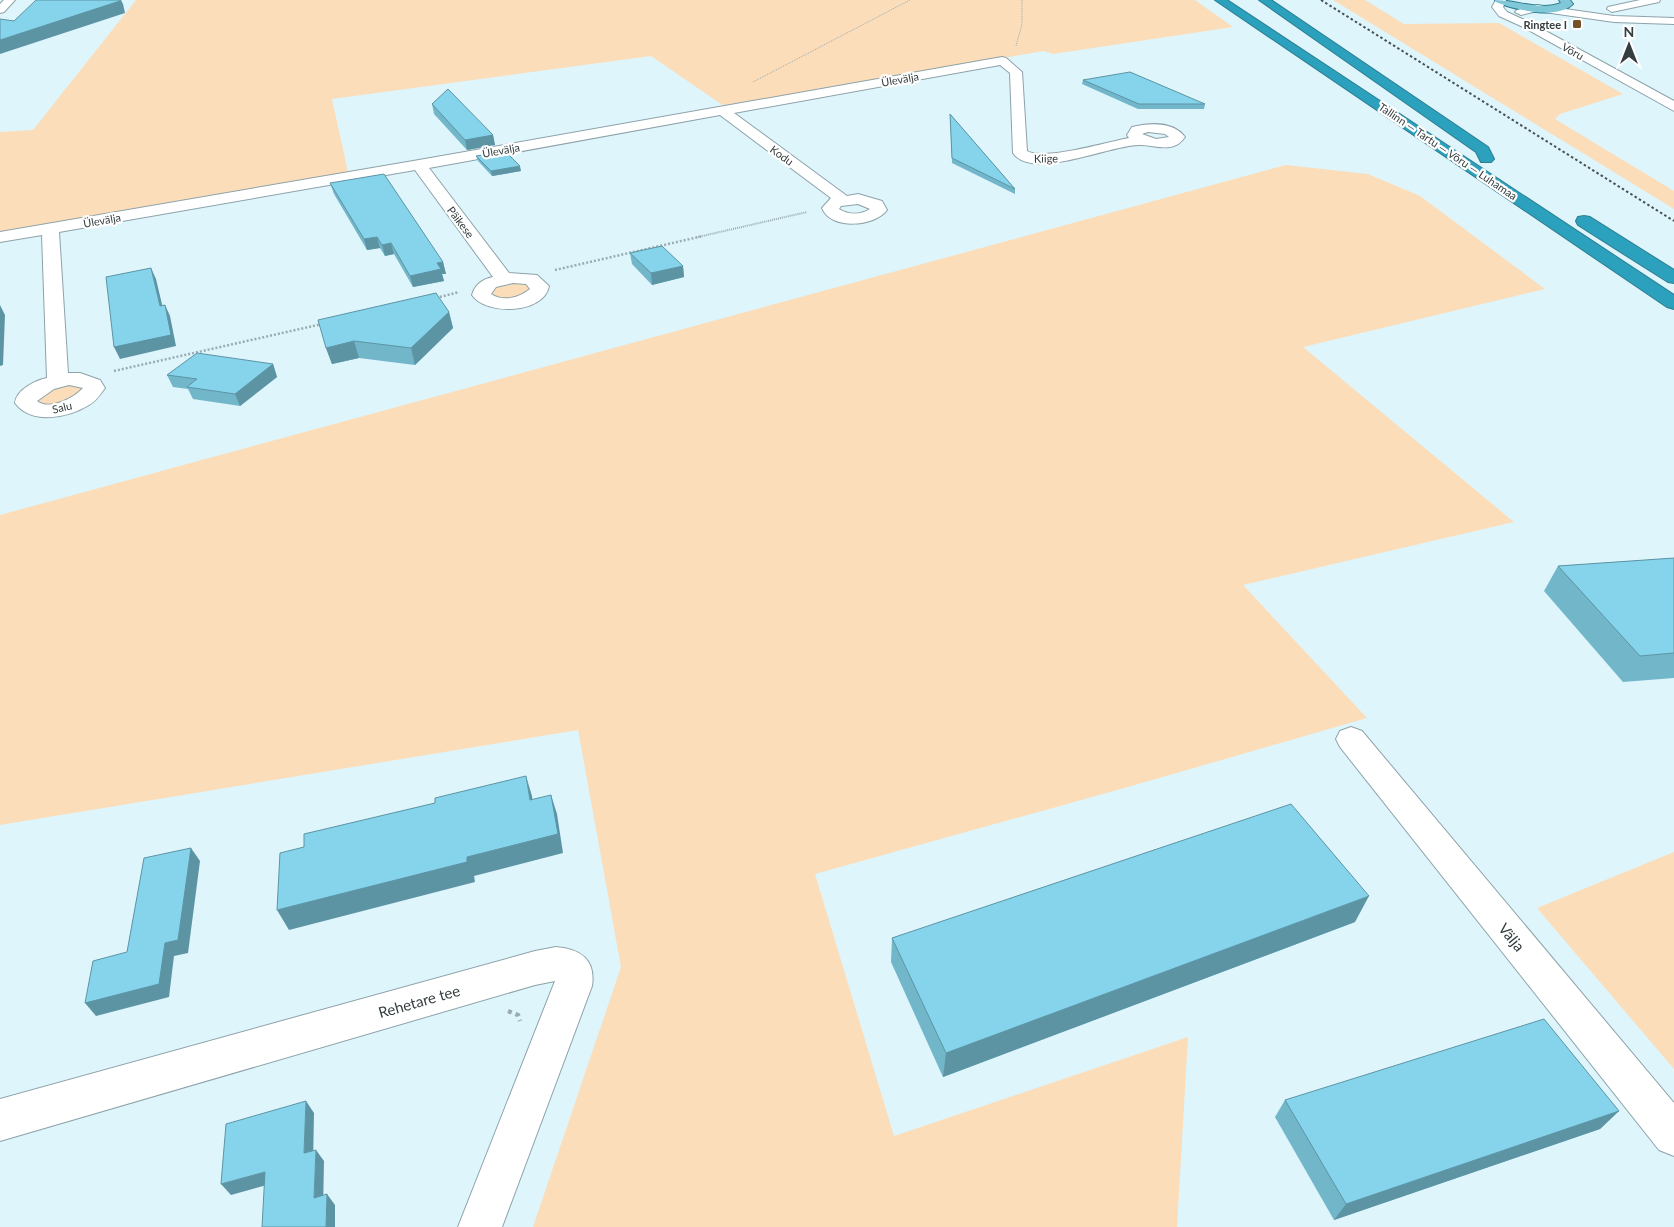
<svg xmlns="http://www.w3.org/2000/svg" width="1674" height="1227" font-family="Lato,sans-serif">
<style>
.green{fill:#fcddb9}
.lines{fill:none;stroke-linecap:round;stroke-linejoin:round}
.minor-casing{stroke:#8da2a9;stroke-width:2}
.major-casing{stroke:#2e7e91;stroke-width:2}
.highway-casing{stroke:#2e7e91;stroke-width:2}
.path-far3{stroke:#9aacb1;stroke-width:1;stroke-dasharray:1 1;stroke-linecap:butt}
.path-far2{stroke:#9aacb1;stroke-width:2;stroke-dasharray:1 1;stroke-linecap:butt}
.path-far1{stroke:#9aacb1;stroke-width:2.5;stroke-dasharray:2 2;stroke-linecap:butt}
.path{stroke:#9aacb1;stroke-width:4.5;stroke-dasharray:4 4;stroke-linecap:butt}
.minor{fill:#fff;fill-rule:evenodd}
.major{fill:#80c7d7;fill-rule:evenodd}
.highway{fill:#2ba1bd;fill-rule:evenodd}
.rail{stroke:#475154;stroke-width:2;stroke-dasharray:2.5 2.5;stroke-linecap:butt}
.wall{fill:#72b6ca}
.shaded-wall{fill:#5d94a4}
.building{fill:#85d4eb;stroke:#5d94a4}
.poi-dot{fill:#74532a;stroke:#fff;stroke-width:2}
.labels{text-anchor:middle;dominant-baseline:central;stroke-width:4.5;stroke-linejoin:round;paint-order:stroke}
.far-poi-label{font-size:11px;font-weight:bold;fill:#343d3f;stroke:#fff;text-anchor:end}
.far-street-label{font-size:11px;fill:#343d3f;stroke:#fff}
.near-street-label{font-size:15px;fill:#343d3f;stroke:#fff}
</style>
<rect width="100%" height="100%" fill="#def5fc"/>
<!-- green -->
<g class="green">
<path d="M136,0H1195L1233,27L1053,54L1044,51L724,106L651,56L332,99L348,172L0,232V132L33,130Z"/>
<path d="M1333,0H1365L1404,24L1499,23L1623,94L1560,114L1555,119L1674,191V209Z"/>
<path d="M1286,165L1368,174L1420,196L1545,289L1303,347L1514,522L1243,585L1367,718L1128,787L815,874L894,1136L1188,1037L1177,1227H533L621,967L578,730L0,825V515Z"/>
<path d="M515,283L526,284L530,289C520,298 504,304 492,294C494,284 506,284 515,283Z"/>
<path d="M64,384L84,388L68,403L43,406L36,401V398Z"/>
<path d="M1674,852V1069L1537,908Z"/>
</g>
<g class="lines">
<!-- minor casing -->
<g class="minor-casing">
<g id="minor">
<path d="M4,0H15L4,12L0,13V4Z"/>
<path d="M1496,0H1506L1503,7L1507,12L1531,23L1674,101V111L1523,27L1499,16L1492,7Z"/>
<path d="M1640,0H1660L1659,2L1612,12L1607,9L1608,7Z"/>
<path d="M1537,5L1614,16L1674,18V24L1614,22L1537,11L1521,15L1515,12L1517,10Z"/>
<path d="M1002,57L1006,58L1022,72L1027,151C1044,161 1107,142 1129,138L1127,135L1132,127C1149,123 1173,121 1185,137C1173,155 1154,144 1139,145C1110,145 1032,181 1013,153L1010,73L1000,65L734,113L847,196L858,194L882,201L887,210C875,227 830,230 822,208L831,198L720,115L429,168L509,273L537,275L549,286C544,314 486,316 472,295C475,284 483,279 493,277L415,170L59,232L68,373H80L100,380L105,388C100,395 96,401 89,405C68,418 31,425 15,403C16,390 36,380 47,378L42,235L0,242V232L419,160ZM1148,132L1165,134L1169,137L1156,139L1142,134ZM858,204L870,209C860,215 849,215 839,209L841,206ZM513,283L526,284L530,289C519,298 503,302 491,294L496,287ZM69,385L83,388C74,398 50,411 37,401L54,389Z"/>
<path d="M1351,727L1362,731L1674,1103V1156L1659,1150L1340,747L1336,739L1340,731Z"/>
<path d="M556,947C580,949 596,959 592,986L502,1227H458L555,981L535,985L0,1141V1099L535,951Z"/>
</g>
</g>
<!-- major casing -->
<g class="major-casing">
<path id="major" d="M1495,0C1516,0 1540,11 1561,3L1559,0H1570L1573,4C1558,20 1515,10 1496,2Z"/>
</g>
<!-- highway casing -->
<g class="highway-casing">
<g id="highway">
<path d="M1215,0H1227L1674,295V309L1667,307Z"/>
<path d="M1259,0H1271L1488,147L1494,159L1491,162H1481L1476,152Z"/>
<path d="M1584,216L1590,217L1674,270V283L1668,282L1578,225L1576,221L1578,217Z"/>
</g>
</g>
<!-- path-far3 -->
<g class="path-far3">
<path d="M1016,46L1022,24V0"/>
<path d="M753,82L910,0"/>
</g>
<!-- path-far2 -->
<path class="path-far2" d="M698,237L807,212"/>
<!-- path-far1 -->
<g class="path-far1">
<path d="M555,270L703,236"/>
<path d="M436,298L459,292"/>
<path d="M114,371L322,324"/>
</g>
<!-- path -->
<path class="path" d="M508,1011L518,1015L520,1021"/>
<!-- minor -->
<use href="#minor" class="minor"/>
<!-- major -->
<use href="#major" class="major"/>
<!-- highway -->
<use href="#highway" class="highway"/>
<!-- rail -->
<path class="rail" d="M1321,0L1674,221"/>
</g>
<!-- wall -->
<g class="wall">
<path d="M1083,80L1205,104L1204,109H1138L1082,84Z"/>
<path d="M432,104L493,135L495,145L467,150L434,114Z"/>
<path d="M950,114L1015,189V194L952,163Z"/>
<path d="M476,156L521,171L492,176L478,161Z"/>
<path d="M330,183L443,262L446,274H442L444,281L413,287L394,254L385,256L380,248L367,250L334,194Z"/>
<path d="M630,253L683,266L684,277L652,285L632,264Z"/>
<path d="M449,312L453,328L415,365L359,358L332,364L326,348Z"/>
<path d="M273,364L277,377L240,406L193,399L188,389L173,387L167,375Z"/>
<path d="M1674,558V678L1623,682L1544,591L1558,566Z"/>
<path d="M1355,922L943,1077L891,962L892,938Z"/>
<path d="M1285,1100L1619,1111L1600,1129L1334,1220L1275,1117Z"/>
</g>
<!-- shaded-wall -->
<g class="shaded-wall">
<path d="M120,0H121L123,4L125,13L0,54V40Z"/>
<path d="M493,135L495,145L467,150L465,140Z"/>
<path d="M520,166L521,171L492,176L491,171Z"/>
<path d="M377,237L380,248L367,250L364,239Z"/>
<path d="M391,243L394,254L385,256L382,245Z"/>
<path d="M443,262L446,274H442L444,281L413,287L410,276L437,263Z"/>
<path d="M683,266L684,277L652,285L651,273Z"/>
<path d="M151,268L156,279L165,317L160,306Z"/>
<path d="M0,305L5,315L3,365L0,366Z"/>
<path d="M165,305L170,316L176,346L120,359L114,347Z"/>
<path d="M449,312L453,328L415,365L411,348Z"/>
<path d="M354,341L359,358L332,364L326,348Z"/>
<path d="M273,364L277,377L240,406L235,394Z"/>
<path d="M526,776L532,796L535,820L530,800Z"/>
<path d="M551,795L557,814L563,853L474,876L475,882L289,930L277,910L467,857Z"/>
<path d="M191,848L200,861L188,953L174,956L169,997L96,1016L85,1003L165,943Z"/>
<path d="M1369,896L1355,922L943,1077L946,1053Z"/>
<path d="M306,1101L314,1113L313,1165L304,1153Z"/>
<path d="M1619,1111L1600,1129L1334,1220L1346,1204Z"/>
<path d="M316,1150L324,1161L323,1209L314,1198Z"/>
<path d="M265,1172L274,1183L231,1195L221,1184Z"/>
<path d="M327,1194L335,1205V1227H326Z"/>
</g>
<!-- building -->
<g class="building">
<path d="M36,0H120V1L0,40V19L14,21Z"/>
<path d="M1130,72L1205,104H1139L1083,80Z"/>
<path d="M448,89L493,135L465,140L432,104Z"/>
<path d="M950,114L1015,189L952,158Z"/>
<path d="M505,151L520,166L491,171L476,156Z"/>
<path d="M384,174L443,262L437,263L441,269L410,276L391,243L382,245L377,237L364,239L330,183Z"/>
<path d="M662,246L683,266L651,273L630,253Z"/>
<path d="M151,268L160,306L165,305L171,335L114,347L106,277Z"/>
<path d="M436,293L449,312L411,348L354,341L326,348L318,320Z"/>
<path d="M197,353L273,364L235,394L187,387L197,379L167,375Z"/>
<path d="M1674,558V653L1640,656L1558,566Z"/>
<path d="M526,776L530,800L551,795L558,834L467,857V862L277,910L280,853L304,847V834L435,803V798Z"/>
<path d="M1291,804L1369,896L946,1053L892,938Z"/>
<path d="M191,848L178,940L165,943L159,984L85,1003L93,961L127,952L144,858Z"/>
<path d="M1544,1019L1619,1111L1346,1204L1285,1100Z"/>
<path d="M306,1101L304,1153L316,1150L314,1198L327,1194L326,1227H262L265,1172L221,1184L226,1124Z"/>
</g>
<!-- markers -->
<rect class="poi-dot" x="1572" y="19" width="10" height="10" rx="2.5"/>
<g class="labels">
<!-- far-poi labels -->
<g class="far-poi-label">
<text x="1567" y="24">Ringtee I</text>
</g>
<!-- far-street labels -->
<g class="far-street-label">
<text transform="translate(1573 51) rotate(30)">Võru</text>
<text transform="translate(900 79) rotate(-10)">Ülevälja</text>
<text transform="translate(501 150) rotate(-10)">Ülevälja</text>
<text transform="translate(1448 151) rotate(34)">Tallinn — Tartu — Võru — Luhamaa</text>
<text transform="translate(782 155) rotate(36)">Kodu</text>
<text transform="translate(1046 158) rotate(-1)">Kiige</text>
<text transform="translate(102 220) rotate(-10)">Ülevälja</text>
<text transform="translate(461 222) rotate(53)">Päikese</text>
<text transform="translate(62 407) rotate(-13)">Salu</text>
</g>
<!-- near-street labels -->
<g class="near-street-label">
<text transform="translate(1512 937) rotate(51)">Välja</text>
<text transform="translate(419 1001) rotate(-16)">Rehetare tee</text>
</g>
</g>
<!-- north arrow -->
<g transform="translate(1629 45)" stroke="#ffffff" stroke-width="4" paint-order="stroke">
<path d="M0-4L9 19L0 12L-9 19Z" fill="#343d3f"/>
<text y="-8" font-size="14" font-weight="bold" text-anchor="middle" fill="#343d3f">N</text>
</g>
</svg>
